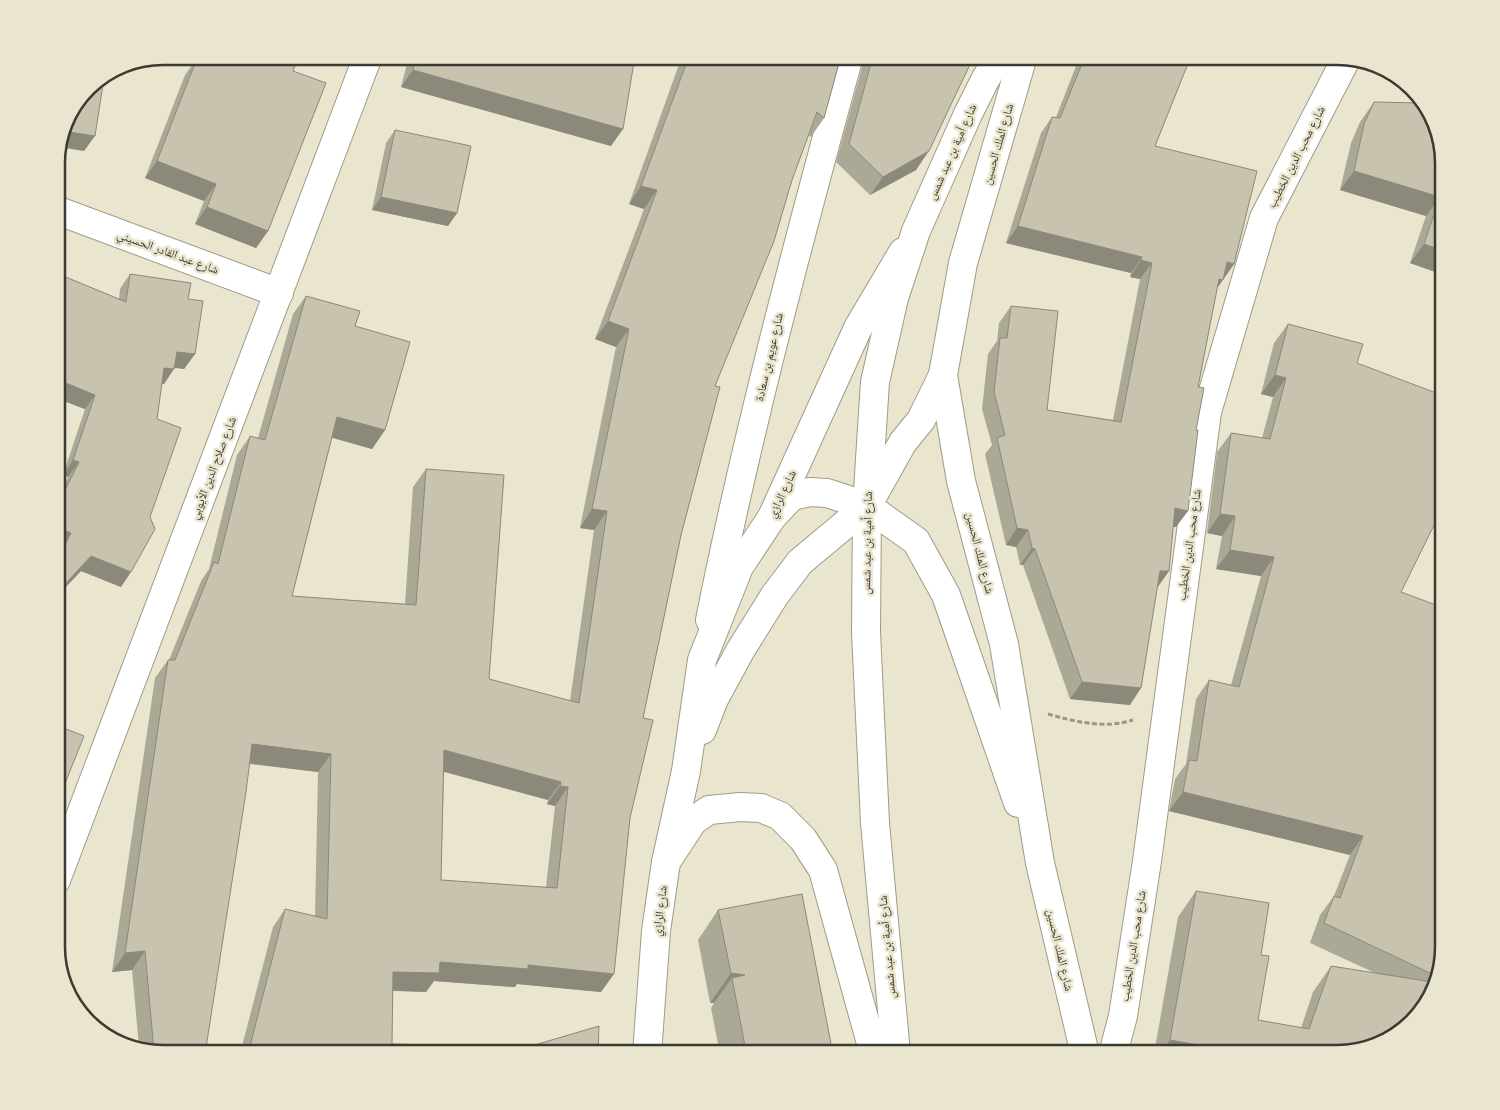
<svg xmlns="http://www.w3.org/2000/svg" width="1500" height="1110" font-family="Roboto,'Noto Naskh Arabic',sans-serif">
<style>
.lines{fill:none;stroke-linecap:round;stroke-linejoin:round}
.minor-casing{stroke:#9f9b86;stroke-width:30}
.tertiary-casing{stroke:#9f9b86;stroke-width:30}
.secondary-casing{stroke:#9f9b86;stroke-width:30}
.path{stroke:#9b9788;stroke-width:3;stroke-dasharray:5 2.5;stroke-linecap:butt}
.minor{stroke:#fff;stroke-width:28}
.tertiary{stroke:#fff;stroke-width:28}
.secondary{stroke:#fff;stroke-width:28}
.wall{fill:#aca896;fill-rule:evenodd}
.shaded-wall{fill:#8c887a}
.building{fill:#c8c3ae;stroke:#8c887a;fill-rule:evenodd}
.labels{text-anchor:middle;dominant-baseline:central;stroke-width:5;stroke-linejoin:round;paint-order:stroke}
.street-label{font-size:12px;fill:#3c3a32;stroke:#eae5cf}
.rim{fill:none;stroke:#3c3a32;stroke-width:2.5}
</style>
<rect width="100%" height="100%" fill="#eae5cf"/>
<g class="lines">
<!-- minor casing -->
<g class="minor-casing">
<g id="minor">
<path d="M56,210L279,293"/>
<path d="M710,620C748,430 798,243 849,56"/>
<path d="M1113,1054L1123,1016L1147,861L1207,412L1264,218L1346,59"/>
</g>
</g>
<!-- tertiary casing -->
<g class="tertiary-casing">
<g id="tertiary">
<path d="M702,730L714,699L740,651L775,595L800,562L867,506L903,442L921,420L943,375"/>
<path d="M56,880L368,56"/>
<path d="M647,1054L656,931L666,862L686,771L702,660L739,567L772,517L858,328L903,252"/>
</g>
</g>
<!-- secondary casing -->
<g class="secondary-casing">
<g id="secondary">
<path d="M1023,56L963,263L943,375L961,481L1004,644L1040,863L1085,1054"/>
<path d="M772,517L792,496L810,492L827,493L867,506L916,541L946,595L1018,803"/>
<path d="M666,862L693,821L709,810L740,807L761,808L780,816L803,839L823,870L874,1054"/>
<path d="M896,1054L875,823L866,632L867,506L875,382L894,298L916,231L968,114L985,80L999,56"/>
</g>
</g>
<!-- path -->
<path class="path" d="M1048,714C1076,722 1105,729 1133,720"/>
<!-- minor -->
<use href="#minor" class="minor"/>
<!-- tertiary -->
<use href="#tertiary" class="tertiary"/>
<!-- secondary -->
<use href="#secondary" class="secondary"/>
</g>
<!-- wall -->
<g class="wall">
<path d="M210,56H299L293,71L268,231L256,248L195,224L204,201L145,178L185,75L197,58L208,62Z"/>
<path d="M409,56H635L611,146L401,87Z"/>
<path d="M682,56H841L824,118L811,137L808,134L715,386L681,535L643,718L630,818L601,992L517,984L515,987L434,981L426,992L393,991L392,1044L430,1054H240L273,927L285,909L315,916L318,772L250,764L163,1054L139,1046L132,970L112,972L155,678L168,660H169L201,581L209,569L237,455L250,436L258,438L293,314L306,296L355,326L385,430L372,449L332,438L292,596L405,604L413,487L426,469L489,679L570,701L594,530L580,528L616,347L595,339L644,209L629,204ZM444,772L548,800L547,804L555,806L546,887L441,880Z"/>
<path d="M864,56H974L916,170L870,195L836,162L864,60Z"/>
<path d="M1080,56H1191L1155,146L1234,264L1217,288L1198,387L1176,527H1173L1169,571L1157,588L1130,705L1070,699L1023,565H1020L1016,547L1006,545L985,454L992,445L982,409L988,354L997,341L999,323L1011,306L1047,410L1113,420L1140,279L1130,277L1131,273L1006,243L1041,133L1052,117H1056Z"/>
<path d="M1374,102L1444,163V275L1410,263L1426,216L1340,190L1351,143L1360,122Z"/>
<path d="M395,130L457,213L448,226L372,210L386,143Z"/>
<path d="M56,273L119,299L120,289L130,274L188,299L195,354L184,369L174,368L164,384L162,383L121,587L81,571L56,597V557L61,548L56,546V501L68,477L63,475L85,409L56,398Z"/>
<path d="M1288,324L1357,363L1401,592L1444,947L1422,1012L1337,1054H1154L1178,917L1196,891L1261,955L1258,1020L1301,1028L1313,992L1331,966L1375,973L1310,943L1320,915L1334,896L1350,855L1169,811L1175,779L1186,764L1196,699L1209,680L1231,685L1261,576L1216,569L1222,536L1207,533L1217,452L1231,433L1262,438L1273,397L1261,394L1274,343Z"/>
<path d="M718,910L833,1054H720L711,1008L714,1003H710L698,940Z"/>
<path d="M528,1047L598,1054H523Z"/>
</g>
<!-- shaded-wall -->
<g class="shaded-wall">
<path d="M413,70L623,129L611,146L401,87Z"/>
<path d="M63,131L95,136L84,151L59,147Z"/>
<path d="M929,151L916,170L870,195L883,177Z"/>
<path d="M157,161L216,184L204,201L145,178Z"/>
<path d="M1354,171L1440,197L1426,216L1340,190Z"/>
<path d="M641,186L657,190L644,209L629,204Z"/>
<path d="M381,197L457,213L448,226L372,210Z"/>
<path d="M207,207L268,231L256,248L195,224Z"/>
<path d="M1018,226L1142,257L1131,273L1006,243Z"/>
<path d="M1424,244L1444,251V275L1410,263Z"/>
<path d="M1141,260L1152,263L1140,279L1130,277Z"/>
<path d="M1227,262L1234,264L1211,297Z"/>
<path d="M608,321L629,329L616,347L595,339Z"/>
<path d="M177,352L195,354L184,369L166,366Z"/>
<path d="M164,368L174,369L164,384L153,382Z"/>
<path d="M1275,375L1286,378L1273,397L1261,394Z"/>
<path d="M56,379L95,395L85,409L56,398Z"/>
<path d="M337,417L385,430L372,449L324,435Z"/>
<path d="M73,460L79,462L68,477L63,475Z"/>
<path d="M1175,508L1188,511L1176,527L1163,525Z"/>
<path d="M592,509L607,511L594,530L580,528Z"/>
<path d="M1220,514L1235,516L1222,536L1207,533Z"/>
<path d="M56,527L71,533L61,548L56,546Z"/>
<path d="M1017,528L1028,530L1016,547L1006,545Z"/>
<path d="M1032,548L1035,549L1023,565H1020Z"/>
<path d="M1230,550L1274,557L1261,576L1216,569Z"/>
<path d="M91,556L131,572L121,587L81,571L56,597V594Z"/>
<path d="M1160,571H1169L1157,588Z"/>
<path d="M1082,682L1141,688L1130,705L1070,699Z"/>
<path d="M252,744L331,754L318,772L239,762Z"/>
<path d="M444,750L561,782L548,800L431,768Z"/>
<path d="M560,786L568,787L555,806L547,804Z"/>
<path d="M1183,792L1363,836L1350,855L1169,811Z"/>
<path d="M145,951L132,970L112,972L125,953Z"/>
<path d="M440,962L528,965L614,974L601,992L517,984L515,987L434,981L426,992L380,990L393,972Z"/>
<path d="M731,973L745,975L732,978L714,1003H710Z"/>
<path d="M1170,1040L1249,1054H1160Z"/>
</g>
<!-- building -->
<g class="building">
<path d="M215,56H299L293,71L326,83L268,231L207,207L216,184L157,161L197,58L212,64Z"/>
<path d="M416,56H635L623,129L413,70Z"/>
<path d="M689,56H841L824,118L817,112L792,180L774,241L715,386L720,387L681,535L643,718L653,720L630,818L614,974L528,965V969L440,962L439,973L393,972L392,1044L430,1045V1054H248L285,909L327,919L331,754L252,744L246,792L205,1054H163L154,1051L145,951L125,953L168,660H175L214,562L218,564L250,436L265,440L306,296L360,311L355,326L410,342L385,430L337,417L292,596L416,605L426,469L504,475L489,679L579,703L607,511L592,509L629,329L608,321L657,190L641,186ZM444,750L561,782L560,786L568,787L557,888L441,880Z"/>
<path d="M873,56H974L929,151L883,177L849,144Z"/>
<path d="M1085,56H1191L1155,146L1257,171L1234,264L1227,262L1223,280L1219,279L1198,387L1204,388L1196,430H1198L1188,511L1175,508L1169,571H1160L1141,688L1082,682L1035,549L1032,548L1028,530L1017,528L997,438L1005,435L994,392L1000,338H1007L1011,306L1058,311L1047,410L1121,422L1152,263L1141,260L1142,257L1018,226L1052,117L1060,118Z"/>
<path d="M94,82L103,84L95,136L63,131L67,116Z"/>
<path d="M1374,102L1422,103L1433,116L1444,163V251L1424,244L1440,197L1354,171L1364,124Z"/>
<path d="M395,130L471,146L457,213L381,197Z"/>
<path d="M56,273L126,302L130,274L191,283L188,299L203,301L195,354L177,352L174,369L164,368L157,419L181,428L150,517L155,529L131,572L91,556L56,594V564L71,533L56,527V508L79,462L73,460L95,395L56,379Z"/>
<path d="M1288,324L1363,344L1357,363L1444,396V505L1401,592L1444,608V947L1434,975L1324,923L1334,896L1340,898L1363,836L1183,792L1189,760L1197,761L1209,680L1239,687L1274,557L1230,550L1235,516L1220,514L1231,433L1270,439L1286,378L1275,375Z"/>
<path d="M56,725L84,736L56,806Z"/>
<path d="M1196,891L1269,903L1261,955L1269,956L1258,1020L1309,1029L1331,966L1432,982L1422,1012L1384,1043L1337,1054H1249L1170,1040Z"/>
<path d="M802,894L833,1054H723L722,1050L745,1046L732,978L745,975L731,973L718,910Z"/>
<path d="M599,1026L598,1054H528V1047Z"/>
</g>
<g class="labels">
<!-- street labels -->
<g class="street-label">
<text transform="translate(998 144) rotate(-74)">شارع الملك الحسين</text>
<text transform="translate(952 152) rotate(-66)">شارع أمية بن عبد شمس</text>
<text transform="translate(1296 157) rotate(-63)">شارع محب الدين الخطيب</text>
<text transform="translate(168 252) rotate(20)">شارع عبد القادر الحسيني</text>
<text transform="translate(769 357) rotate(-77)">شارع عويم بن سعادة</text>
<text transform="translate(213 468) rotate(-69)">شارع صلاح الدين الأيوبي</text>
<text transform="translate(782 494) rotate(-65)">شارع الرازي</text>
<text transform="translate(867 543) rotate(-89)">شارع أمية بن عبد شمس</text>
<text transform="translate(1189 545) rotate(-82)">شارع محب الدين الخطيب</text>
<text transform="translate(980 553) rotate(76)">شارع الملك الحسين</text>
<text transform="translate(660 911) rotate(-83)">شارع الرازي</text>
<text transform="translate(1133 946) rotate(-81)">شارع محب الدين الخطيب</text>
<text transform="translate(887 947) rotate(-95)">شارع أمية بن عبد شمس</text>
<text transform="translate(1060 950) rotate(77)">شارع الملك الحسين</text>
</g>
</g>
<!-- crop -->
<path d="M0 0H1500V1110H0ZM163 65H1337A98 98 0 0 1 1435 163V947A98 98 0 0 1 1337 1045H163A98 98 0 0 1 65 947V163A98 98 0 0 1 163 65Z" fill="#eae5cf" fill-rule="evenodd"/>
<path class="rim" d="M163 65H1337A98 98 0 0 1 1435 163V947A98 98 0 0 1 1337 1045H163A98 98 0 0 1 65 947V163A98 98 0 0 1 163 65Z"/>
</svg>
